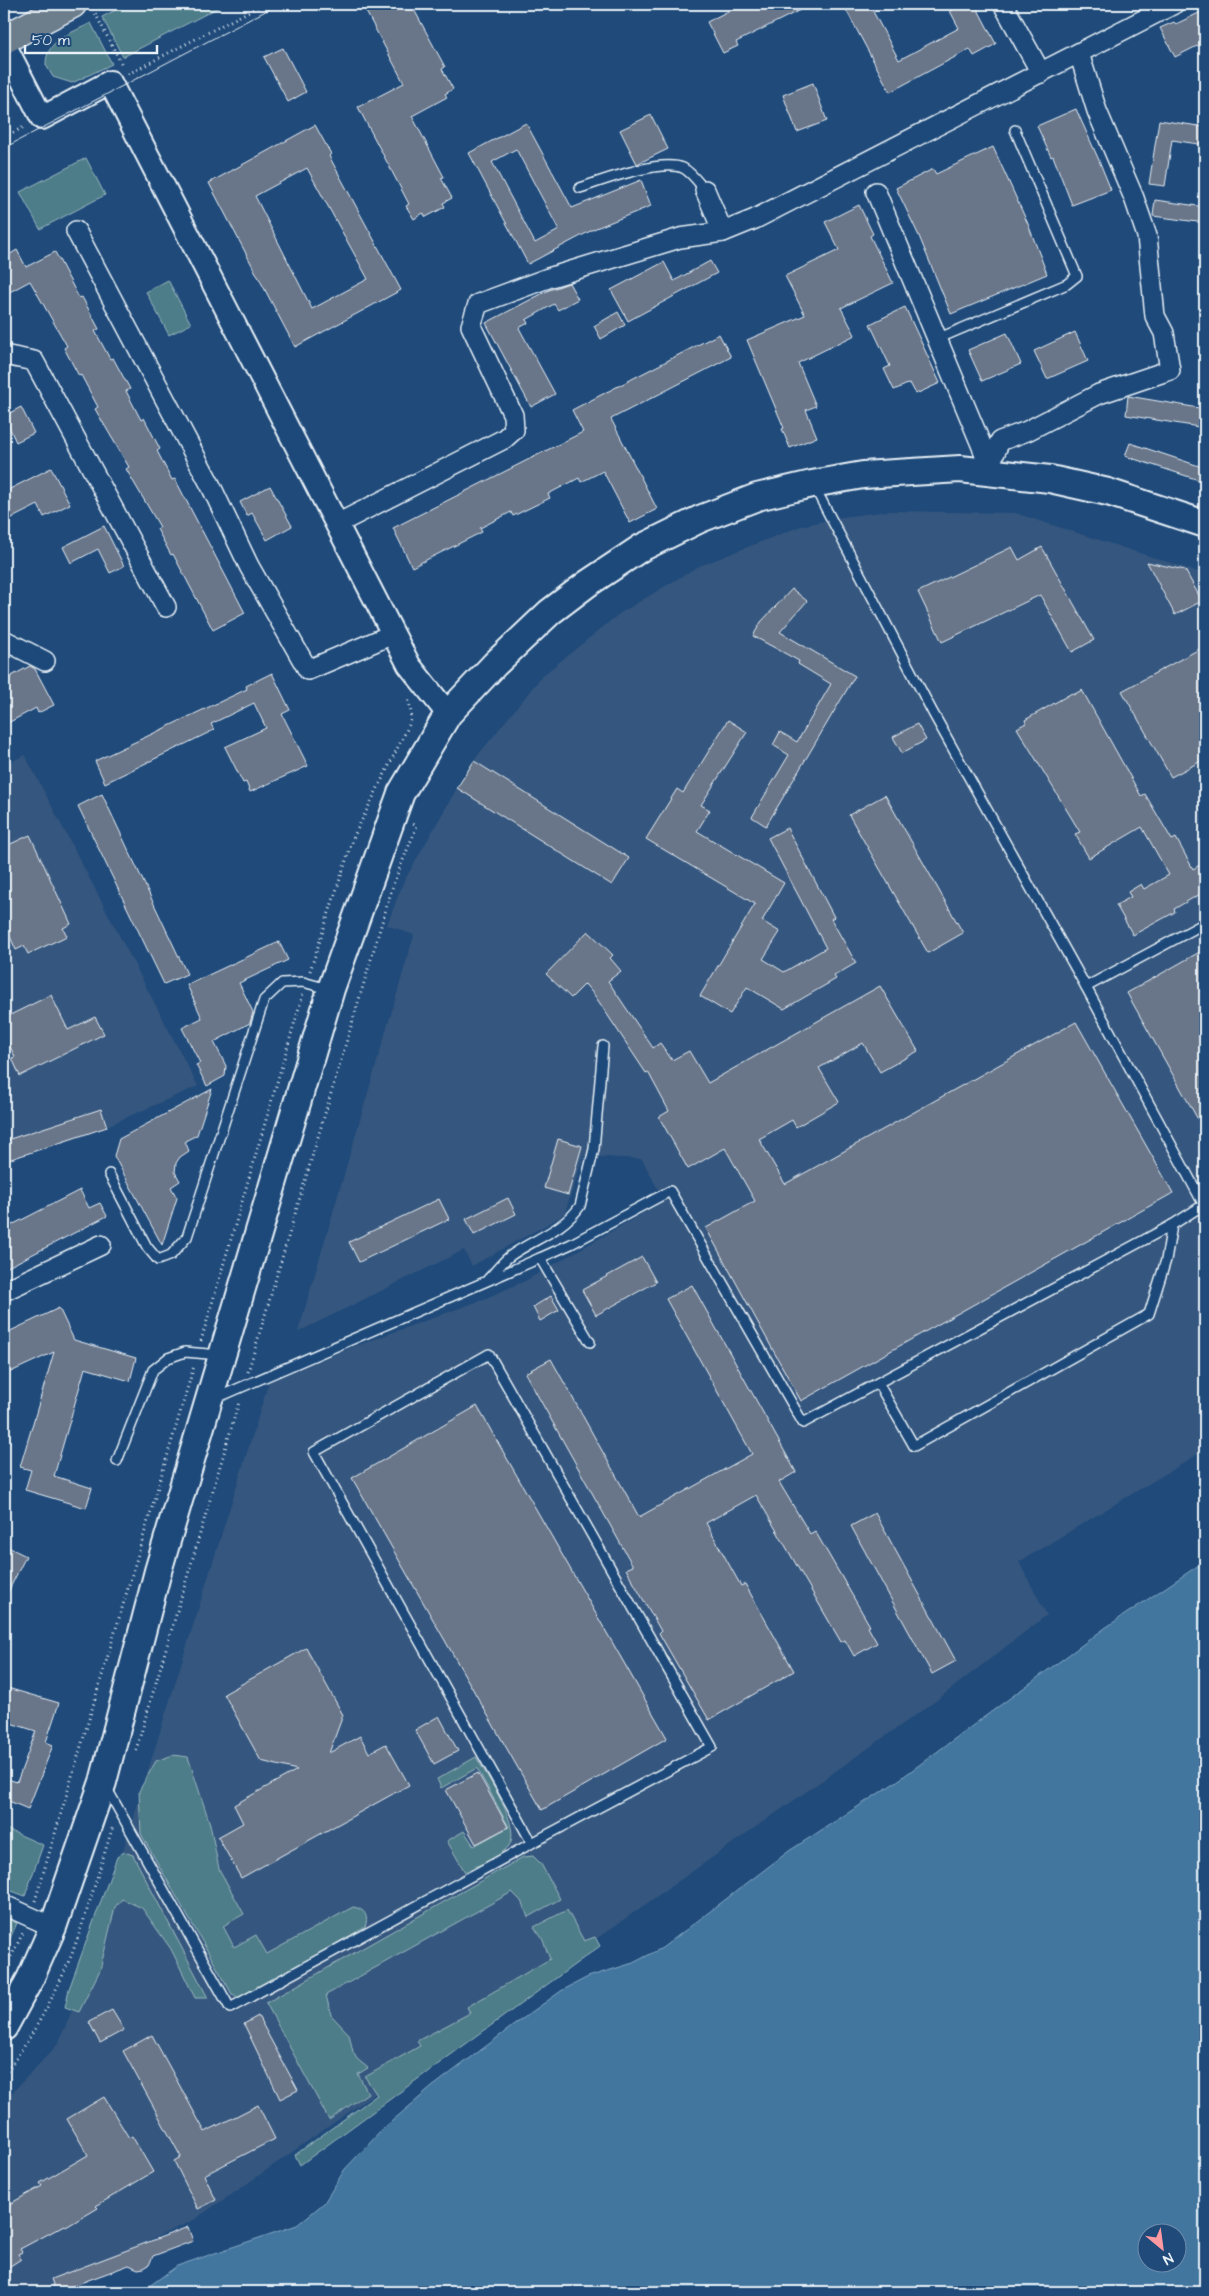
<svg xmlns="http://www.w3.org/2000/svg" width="1209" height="2296" font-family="'Architects Daughter',sans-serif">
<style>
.built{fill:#35577e}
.green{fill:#4d7d88;stroke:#9ab7c0}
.water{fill:#42769f;stroke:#84a7c3;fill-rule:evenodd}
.building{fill:#697488;stroke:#e8f1f8;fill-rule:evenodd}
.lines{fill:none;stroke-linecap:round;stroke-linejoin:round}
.service-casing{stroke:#e8f1f8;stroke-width:12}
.minor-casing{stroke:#e8f1f8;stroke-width:22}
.tertiary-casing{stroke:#e8f1f8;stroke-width:26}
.secondary-casing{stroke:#e8f1f8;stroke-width:30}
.primary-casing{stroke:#e8f1f8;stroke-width:31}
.path{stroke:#e8f1f8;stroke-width:3;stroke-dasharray:1 4;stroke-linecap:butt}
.service{stroke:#1f4a7a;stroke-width:9}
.minor{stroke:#1f4a7a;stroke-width:19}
.tertiary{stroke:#1f4a7a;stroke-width:22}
.secondary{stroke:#1f4a7a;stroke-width:26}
.primary{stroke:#6c7d8c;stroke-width:28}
.tram{stroke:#e8f1f8;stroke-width:1}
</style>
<rect width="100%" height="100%" fill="#1f4a7a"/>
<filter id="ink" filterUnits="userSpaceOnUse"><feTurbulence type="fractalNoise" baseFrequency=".02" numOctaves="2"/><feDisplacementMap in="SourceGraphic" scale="10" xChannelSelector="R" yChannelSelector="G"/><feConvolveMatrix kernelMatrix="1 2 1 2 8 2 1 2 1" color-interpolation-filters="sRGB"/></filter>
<g filter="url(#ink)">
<!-- built -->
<g class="built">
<path d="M888,511L1015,513L1205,574V1450L1019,1562L1047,1615L937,1700L241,2188L192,2221L58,2282L61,2292H4V2101L58,2044L77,1998L269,1382L342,1351L479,1301L525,1281L664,1201L642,1159L584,1156L564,1215L472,1266L464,1250L298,1332L414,935L387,925L403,883L470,765L542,676L619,614L697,567L801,526L842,517Z"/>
<path d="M25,755L198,1086L82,1137L4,1161V765Z"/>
</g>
<!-- green -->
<g class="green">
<path d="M127,4H225L123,57L102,17Z"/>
<path d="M91,23L112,64L72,83L53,77L46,65C45,40 72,33 91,23Z"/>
<path d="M86,158L105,195L40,229L20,192Z"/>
<path d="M168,280L191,324L169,335L146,292Z"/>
<path d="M173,1755L188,1757L210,1824L219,1869L244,1914L223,1926L234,1947L256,1935L267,1954L353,1907C365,1909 369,1916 365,1927L247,1995L238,1997L232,1994L141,1834L139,1791L156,1761Z"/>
<path d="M476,1757C486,1775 524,1829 508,1847C498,1858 478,1865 465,1872L447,1841L464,1831L474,1846L509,1827L477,1768L441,1788L437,1779Z"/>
<path d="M4,1828L43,1845L25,1896L4,1888Z"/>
<path d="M124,1852L133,1855L208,1998H195L171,1949L142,1908L122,1899L115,1907L100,1970L79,2012L65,2007L69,1989L117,1857Z"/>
<path d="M533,1856L541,1864L560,1899L528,1917L521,1901L512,1892L326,1995L331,2015L349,2034L353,2052L357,2059L368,2068L358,2074L368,2093L329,2120L266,2003L523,1857Z"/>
<path d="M567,1910L584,1941L595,1937L600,1946L300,2165L295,2155L377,2095L365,2077L420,2046L417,2041L470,2013L467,2007L550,1959L542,1938L534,1927Z"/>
<path d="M4,1918L17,1923L4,1952Z"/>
</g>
<!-- water -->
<path class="water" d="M1205,1561V2292H141L177,2266L297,2225L324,2203L345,2169L385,2127L432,2087L522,2019L561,1991L588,1977L633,1963L662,1948L789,1851L896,1782L1105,1628ZM1146,2234H1176V2264H1146Z"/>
<!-- building -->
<g class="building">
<path d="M362,4H411L445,67L442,69L453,89L445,94L447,97L412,116L444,177L441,178L452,198L443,203L445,207L426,217L423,213L414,219L406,206L409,204L358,107L404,83Z"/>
<path d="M732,4H812L736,42L738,46L723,53L707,22L734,8Z"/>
<path d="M843,4H869L899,60L959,28L950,11L953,10L950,4H975L996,44L974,56L970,49L890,92Z"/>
<path d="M1205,10V42L1175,57L1160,28L1174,22L1176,24Z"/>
<path d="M283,48L306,92L288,102L264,57Z"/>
<path d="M813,83L827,121L797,132L783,95Z"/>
<path d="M1076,109L1098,158L1111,190L1072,205L1053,156L1051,157L1037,126Z"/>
<path d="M651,115L668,149L637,164L620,130Z"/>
<path d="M1159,120L1205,127V145L1172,140L1165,186L1149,184Z"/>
<path d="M526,123L572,208L641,180L651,206L596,228L528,264L469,153ZM516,149L559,230L535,243L492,162Z"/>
<path d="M315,125L331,154L329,156L401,290L295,347L209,183ZM307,168L368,279L312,309L255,196Z"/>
<path d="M993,147L1028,224L1047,274L951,314L919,236L896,188L933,169L936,174Z"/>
<path d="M1155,200L1205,207V223L1153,216Z"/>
<path d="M859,205L873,234L870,236L893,283L841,308L855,335L798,363L816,406L806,410L817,437L790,448L782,429L784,428L747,340L805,315L785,276L839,250L825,222Z"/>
<path d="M17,250L26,267L55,252L79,298L82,297L99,329L95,331L110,359L113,358L130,389L126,391L141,420L144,418L160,449L157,451L172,480L175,479L245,613L213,630L173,554L171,555L157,529L160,527L126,469L129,467L95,409L98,407L81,375L79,376L64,348L67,346L30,281L4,295V258Z"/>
<path d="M710,261L717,273L628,321L611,290L664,262L674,281Z"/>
<path d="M569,283L578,299L558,310L554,304L526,320L528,323L519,328L555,394L531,407L486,323L549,290Z"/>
<path d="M905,307L940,383L916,394L910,383L894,390L884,369L890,366L870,324Z"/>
<path d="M618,312L625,325L601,339L594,326Z"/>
<path d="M1075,332L1088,361L1047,379L1034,351Z"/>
<path d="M1007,333L1021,364L982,381L968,350Z"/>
<path d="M719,334L731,357L611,419L657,509L630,523L603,471L581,482L579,478L548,494L550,498L513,516L511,512L480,528L482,532L412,567L393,528L583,432L572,410Z"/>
<path d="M1128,396L1205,409V428L1126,415Z"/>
<path d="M21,407L34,433L16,442L4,416Z"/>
<path d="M1130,443L1205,468V482L1125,456Z"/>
<path d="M51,468L70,504L44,517L38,505L4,522V492Z"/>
<path d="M270,486L292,526L267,540L252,513L247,516L240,502Z"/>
<path d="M104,526L124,566L110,573L98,549L71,563L63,547Z"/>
<path d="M1012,547L1019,560L1042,547L1094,640L1072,652L1040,595L942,642L918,592Z"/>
<path d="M1147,562L1185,570L1202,601L1175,615Z"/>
<path d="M792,589L807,601L780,632L855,676L766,826L752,817L789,755L773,745L780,732L797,742L831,684L798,664L799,661L753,636L761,622Z"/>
<path d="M1205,646V759L1171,777L1122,691Z"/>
<path d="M30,666L35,669L54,705L38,713L36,708L4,725V680Z"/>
<path d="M272,673L290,710L282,714L308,766L250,792L246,782L243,783L225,747L266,728L254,703L211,724L214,730L105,783L95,761L247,689L246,686Z"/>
<path d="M1082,690L1141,796L1145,794L1172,840L1176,838L1193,869L1205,862V891L1174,909L1175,912L1133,935L1116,905L1131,897L1128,892L1141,884L1144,889L1169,875L1142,827L1089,858L1075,834L1080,832L1017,728L1026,723L1025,720L1072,693L1073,695Z"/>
<path d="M728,720L747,732L701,805L710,810L697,831L784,883L762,921L780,932L763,959L784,972L826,948L768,838L787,828L834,917L831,919L856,963L834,976L836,979L784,1009L747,987L730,1014L700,996L755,904L646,839L677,789L683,793Z"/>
<path d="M917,724L926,740L902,753L893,737Z"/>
<path d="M474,761L629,858L612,885L457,788Z"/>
<path d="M102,794L187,974L164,984L78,806Z"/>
<path d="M885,795L963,933L928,953L849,815Z"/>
<path d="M30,835L71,924L63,928L67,936L28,954L24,946L16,950L4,923V847Z"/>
<path d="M588,931L613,955L610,958L621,971L608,981L653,1048L660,1043L672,1060L689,1051L708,1083L880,986L918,1051L880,1072L863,1043L819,1068L839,1102L796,1127L792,1120L759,1139L785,1184L1076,1022L1173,1193L801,1401L706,1228L755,1201L725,1148L688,1169L659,1117L669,1111L648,1072L646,1073L595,996L585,984L571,998L546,974Z"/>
<path d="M279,942L288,960L239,983L253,1012L250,1023L214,1042L226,1066L225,1076L207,1086L196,1065L200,1063L182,1028L202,1018L187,985Z"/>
<path d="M1205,949V1132L1127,993Z"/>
<path d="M51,995L68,1030L95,1017L104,1034L20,1076L12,1058L15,1057L4,1033V1018Z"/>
<path d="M212,1089L197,1135L185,1141L189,1151L180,1157L176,1163L175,1172L180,1181L171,1187L177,1198L162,1245L114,1156L119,1139Z"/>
<path d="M101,1109L107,1127L8,1160L4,1141Z"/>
<path d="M558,1139L582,1146L568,1195L544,1188Z"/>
<path d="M80,1190L89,1208L100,1203L107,1216L4,1269V1229Z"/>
<path d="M508,1198L516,1214L474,1235L466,1219Z"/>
<path d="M439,1199L449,1219L359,1262L349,1242Z"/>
<path d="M642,1257L656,1282L596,1315L582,1290Z"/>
<path d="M692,1285L796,1472L779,1482L810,1534L815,1531L870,1626L868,1627L877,1643L854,1656L845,1640L841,1642L756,1495L706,1523L741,1586L745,1584L794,1671L709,1720L659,1633L661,1631L626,1569L633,1566L525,1373L551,1359L639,1517L752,1454L666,1299Z"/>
<path d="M551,1296L559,1310L540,1321L533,1307Z"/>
<path d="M59,1308L74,1340L136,1358L130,1381L85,1368L54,1476L92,1488L86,1508L25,1490L31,1470L20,1467L54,1352L4,1375V1334Z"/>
<path d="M477,1406L667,1738L542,1810L352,1478Z"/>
<path d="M875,1513L956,1661L932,1674L851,1526Z"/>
<path d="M4,1545L26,1556L4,1600Z"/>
<path d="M306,1648L343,1715L329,1753L360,1736L369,1753L386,1744L409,1785L241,1878L218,1837L243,1823L234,1805L297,1770L261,1761L224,1694Z"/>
<path d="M4,1687L59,1703L46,1742L53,1745L28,1809L4,1799V1778L17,1782L36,1731L4,1721Z"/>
<path d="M439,1716L458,1751L434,1764L415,1730Z"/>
<path d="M478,1773L508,1827L476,1844L446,1790Z"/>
<path d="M112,2010L124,2030L100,2043L89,2022Z"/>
<path d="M258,2016L298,2090L280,2099L244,2024Z"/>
<path d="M152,2035L205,2132L258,2105L275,2139L204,2175L216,2200L198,2209L174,2161L181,2157L123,2051Z"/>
<path d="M104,2097L129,2138L132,2136L153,2172L96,2206L98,2208L66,2227L65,2225L20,2249L22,2252L18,2254L21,2259L4,2270V2207L42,2186L40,2183L88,2155L67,2119Z"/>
<path d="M188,2227L193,2241L153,2256L149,2265L144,2268L138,2269L129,2265L56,2292L51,2279Z"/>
</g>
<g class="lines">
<!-- service casing -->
<g class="service-casing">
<g id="service">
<path d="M580,188C604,180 660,159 683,168C691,172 699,183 705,190"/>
<path d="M937,339L1067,284L1077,276L1015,130"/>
<path d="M814,486L933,713L1086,987L1205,1207"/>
<path d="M1086,987L1205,923"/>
<path d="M109,1174L147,1247L158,1260L171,1255L187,1237L264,1000L282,983L303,982L328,989"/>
<path d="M540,1258L571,1244L670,1191L803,1423L1172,1225L1205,1204"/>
<path d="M488,1279C495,1272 502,1262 510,1256C532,1240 564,1230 580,1206L594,1149L603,1046"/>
<path d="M878,1383L914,1446L1149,1314L1166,1260L1172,1225"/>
<path d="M214,1399L540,1258L590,1342"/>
<path d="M117,1461L153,1370L168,1358L185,1352L220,1355"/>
<path d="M106,1787L230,2008L532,1843L712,1747L489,1354L314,1452L532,1843"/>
</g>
</g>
<!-- minor casing -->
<g class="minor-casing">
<g id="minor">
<path d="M1003,4L1041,73"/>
<path d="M705,190L723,232"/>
<path d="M876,192L983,449L989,471"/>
<path d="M76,231L210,484L249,566L308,670L393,634"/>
<path d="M4,355L34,361L166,607"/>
<path d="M989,473L993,457L1000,441L1027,431L1099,394L1170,370L1164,333L1155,316L1147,236L1134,198L1097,111L1079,53"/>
<path d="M337,524L504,439L514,430L513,415L471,326L478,304L548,278L680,238L723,232L755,219L1174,4"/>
<path d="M4,640L45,661"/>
<path d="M4,1291L101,1245"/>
<path d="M4,1905L53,1927"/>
</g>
</g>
<!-- tertiary casing -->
<g class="tertiary-casing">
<path id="tertiary" d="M4,44L42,118L110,82L409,665L448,714"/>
</g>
<!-- secondary casing -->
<g class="secondary-casing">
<path id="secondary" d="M4,2027L30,1979L53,1927L103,1782L158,1571L331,989L401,793L448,714L495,664L550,612L587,584L641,548L700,519L757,497L812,484L863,475L960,469L1050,479L1108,492L1205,524"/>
</g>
<!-- primary casing -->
<g class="primary-casing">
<path id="primary" d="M4,39L72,4"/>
</g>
<!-- path -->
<g class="path">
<path d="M93,9L122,65"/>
<path d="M128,74L263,4"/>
<path d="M4,137L26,126"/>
<path d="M310,971L354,836L410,723L411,712L408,698"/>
<path d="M201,1341L303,994"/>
<path d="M248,1372L394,882L417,826L413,824"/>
<path d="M136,1750L239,1402"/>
<path d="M35,1901L194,1366"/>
<path d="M4,1970L23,1933"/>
<path d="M4,2075C32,2038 56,1994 73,1951C88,1910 100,1867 113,1826"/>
</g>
<!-- service -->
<use href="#service" class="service"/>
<!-- minor -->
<use href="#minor" class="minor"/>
<!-- tertiary -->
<use href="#tertiary" class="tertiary"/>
<!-- secondary -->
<use href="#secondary" class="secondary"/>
<!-- primary -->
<use href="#primary" class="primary"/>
<!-- tram -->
<path class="tram" d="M4,148L279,4"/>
</g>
</g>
<!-- margin -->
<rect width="1209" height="2296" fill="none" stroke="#1f4a7a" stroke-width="20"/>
<rect x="10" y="10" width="1189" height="2276" fill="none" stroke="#e8f1f8" stroke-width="2" filter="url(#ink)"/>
<!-- north arrow -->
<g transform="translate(1162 2248) rotate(151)"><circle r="24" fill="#1f4a7a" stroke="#6f8dac"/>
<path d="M0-4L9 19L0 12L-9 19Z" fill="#ff9aa2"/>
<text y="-8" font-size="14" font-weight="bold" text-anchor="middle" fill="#e8f1f8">N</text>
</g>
<!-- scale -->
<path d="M25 45v8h132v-8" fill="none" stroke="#e8f1f8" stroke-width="2.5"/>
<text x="32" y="45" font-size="15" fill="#e8f1f8" stroke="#1f4a7a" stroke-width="4" paint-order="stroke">50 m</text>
</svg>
